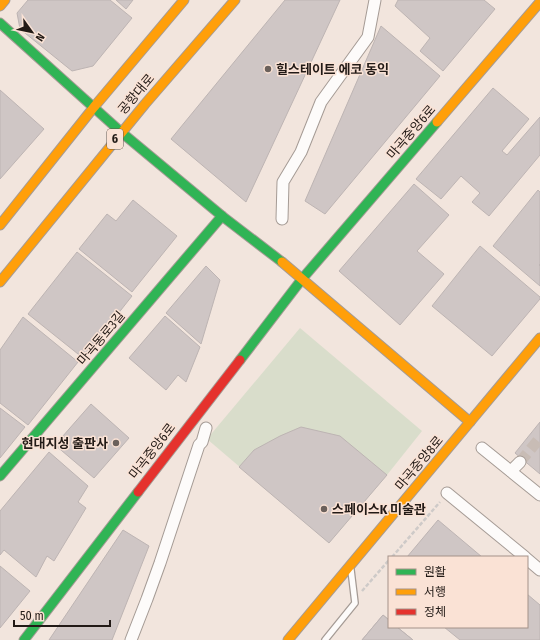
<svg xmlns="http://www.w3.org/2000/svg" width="540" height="640" font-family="'Fira Sans Condensed','Noto Sans KR',sans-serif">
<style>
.green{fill:#d9ddcb}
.building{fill:#cfc6c5;stroke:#bdb4b3}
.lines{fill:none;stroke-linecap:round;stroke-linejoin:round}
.street-tunnel{stroke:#c8bcb5;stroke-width:11;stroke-dasharray:11 5.5;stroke-linecap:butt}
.lane-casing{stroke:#a59b95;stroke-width:8}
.street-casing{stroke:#a59b95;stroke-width:13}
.fast-casing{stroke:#a59b95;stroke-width:11}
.slow-casing{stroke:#a59b95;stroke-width:11}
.jam-casing{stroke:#a59b95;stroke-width:11}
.path{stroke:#cecac8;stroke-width:2.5;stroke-dasharray:4 2;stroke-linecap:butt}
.lane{stroke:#fdfbfa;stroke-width:5.5}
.street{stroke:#fdfbfa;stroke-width:11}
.fast{stroke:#30b455;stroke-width:9}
.slow{stroke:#ff9f0a;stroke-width:9}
.jam{stroke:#e5322d;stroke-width:9}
.poi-dot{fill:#6b615c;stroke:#fae2d5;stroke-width:1.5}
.labels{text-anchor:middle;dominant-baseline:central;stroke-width:3;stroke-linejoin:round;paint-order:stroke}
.shield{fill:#fae2d5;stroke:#63564f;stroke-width:1}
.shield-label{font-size:12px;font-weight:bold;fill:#221a16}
.poi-label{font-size:13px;font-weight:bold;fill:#221a16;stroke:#fae2d5;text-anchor:start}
.street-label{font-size:13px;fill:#221a16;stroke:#fae2d5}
</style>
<rect width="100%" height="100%" fill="#f2e5dd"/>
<!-- green -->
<path class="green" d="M300,328L422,431L387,475L329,543L207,439Z"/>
<!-- building -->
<g class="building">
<path d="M28,0H110L132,18L93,66L72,71L20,29L17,13Z"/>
<path d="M116,0H133L126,9Z"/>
<path d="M285,0H340L246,202L171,139Z"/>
<path d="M398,0H484L495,9L443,71L420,51L430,38L395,6Z"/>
<path d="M381,26L440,76L325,214L305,201Z"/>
<path d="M493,88L529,119L502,151L507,155L540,117V155L489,216L472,202L480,193L461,176L441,199L416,179Z"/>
<path d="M0,90L44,129L0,179Z"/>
<path d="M414,184L449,215L417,251L444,274L400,325L339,271Z"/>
<path d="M538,190L540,192V264L539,265L540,266V286L493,246Z"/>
<path d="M133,200L177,236L132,292L79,249L107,214L116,221Z"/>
<path d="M480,246L540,297V299L492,356L432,306Z"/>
<path d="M77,252L132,296L83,358L28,314Z"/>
<path d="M206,266L220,280L201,344L166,313Z"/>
<path d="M165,316L200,347L186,382L178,375L166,390L129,358Z"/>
<path d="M23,317L78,362L28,425L0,403V350Z"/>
<path d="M91,404L129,438L94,478L55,445Z"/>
<path d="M0,408L25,427L0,458Z"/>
<path d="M540,422V474L515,453Z"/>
<path d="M301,427L340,436L387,475L329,543L239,467L254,450L280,436Z"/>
<path d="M49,452L88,486L78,502L86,508L54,561L47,556L36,577L4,550L0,555V511Z"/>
<path d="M438,520L482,557H407Z"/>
<path d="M123,530L149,546L112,640H49Z"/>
<path d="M0,566L30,591L0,628Z"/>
<path d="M527,594L540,605V640H460L444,627H527Z"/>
<path d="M383,615L389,620V627H397L413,640H362Z"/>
<path d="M383,615L389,620V627H397L413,640H362Z"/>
</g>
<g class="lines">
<!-- street-tunnel -->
<path class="street-tunnel" d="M520,462L540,438"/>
<!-- lane casing -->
<g class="lane-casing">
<path id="lane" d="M325,640L355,603L351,570"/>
</g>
<!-- street casing -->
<g class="street-casing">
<g id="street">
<path d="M282,219L283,182L301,152L321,102L368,37L375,0"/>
<path d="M482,448L540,495"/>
<path d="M511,471L520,462"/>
<path d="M447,493L525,557"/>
<path d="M527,559L540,570"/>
<path d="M131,640L147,599L160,563L199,445L202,442L206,428"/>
</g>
</g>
<!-- fast casing -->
<g class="fast-casing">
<g id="fast">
<path d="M0,23L121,132L222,216L282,262"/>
<path d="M240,360L302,279L437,122"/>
<path d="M0,476L222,216"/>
<path d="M24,640L138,492"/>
</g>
</g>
<!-- slow casing -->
<g class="slow-casing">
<g id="slow">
<path d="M0,6L5,0"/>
<path d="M437,122L540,2"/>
<path d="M0,225L94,107L184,0"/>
<path d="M282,262L470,422"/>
<path d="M0,282L145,104L235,0"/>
<path d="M288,640L540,338"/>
</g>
</g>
<!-- jam casing -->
<g class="jam-casing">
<path id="jam" d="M138,492L240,360"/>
</g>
<!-- path -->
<g class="path">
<path d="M392,557L440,502"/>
<path d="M362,591L389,560"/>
</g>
<!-- lane -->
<use href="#lane" class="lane"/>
<!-- street -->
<use href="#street" class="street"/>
<!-- fast -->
<use href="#fast" class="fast"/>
<!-- slow -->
<use href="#slow" class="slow"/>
<!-- jam -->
<use href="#jam" class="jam"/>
</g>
<!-- markers -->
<g class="poi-dot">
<circle cx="268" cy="69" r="4"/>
<circle cx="116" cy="443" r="4"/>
<circle cx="324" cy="509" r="4"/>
</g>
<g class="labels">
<!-- shield labels -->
<rect class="shield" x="107" y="129" width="16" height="20" rx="3"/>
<g class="shield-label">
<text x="115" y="139">6</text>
</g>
<!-- poi labels -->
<g class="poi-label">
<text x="276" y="69">힐스테이트 에코 동익</text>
<text x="108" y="443" text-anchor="end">현대지성 출판사</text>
<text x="332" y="509">스페이스K 미술관</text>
</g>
<!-- street labels -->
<g class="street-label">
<text transform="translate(136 94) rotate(-50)">공항대로</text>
<text transform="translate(411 132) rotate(-49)">마곡중앙6로</text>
<text transform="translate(101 338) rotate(-50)">마곡동로3길</text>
<text transform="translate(152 451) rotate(-52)">마곡중앙6로</text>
<text transform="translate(419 463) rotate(-50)">마곡중앙8로</text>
</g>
</g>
<!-- legend -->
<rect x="388" y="556" width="140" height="72" fill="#fae2d5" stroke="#a49289"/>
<rect x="396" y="569" width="20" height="6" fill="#30b455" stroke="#a49289"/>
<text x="424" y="576" font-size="12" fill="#221a16">원활</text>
<rect x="396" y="589" width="20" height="6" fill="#ff9f0a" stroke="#a49289"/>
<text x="424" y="596" font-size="12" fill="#221a16">서행</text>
<rect x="396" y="609" width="20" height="6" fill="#e5322d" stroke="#a49289"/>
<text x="424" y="616" font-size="12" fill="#221a16">정체</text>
<!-- north arrow -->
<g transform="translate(32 32) rotate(123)" stroke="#fae2d5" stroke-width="3" paint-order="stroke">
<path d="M0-3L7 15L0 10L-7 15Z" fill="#221a16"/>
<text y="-6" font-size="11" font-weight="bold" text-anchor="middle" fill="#221a16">N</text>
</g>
<!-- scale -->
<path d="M14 620v6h96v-6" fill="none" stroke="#221a16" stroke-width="2"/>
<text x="20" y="620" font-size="12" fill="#221a16" stroke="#fae2d5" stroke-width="3" paint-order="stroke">50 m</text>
</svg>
